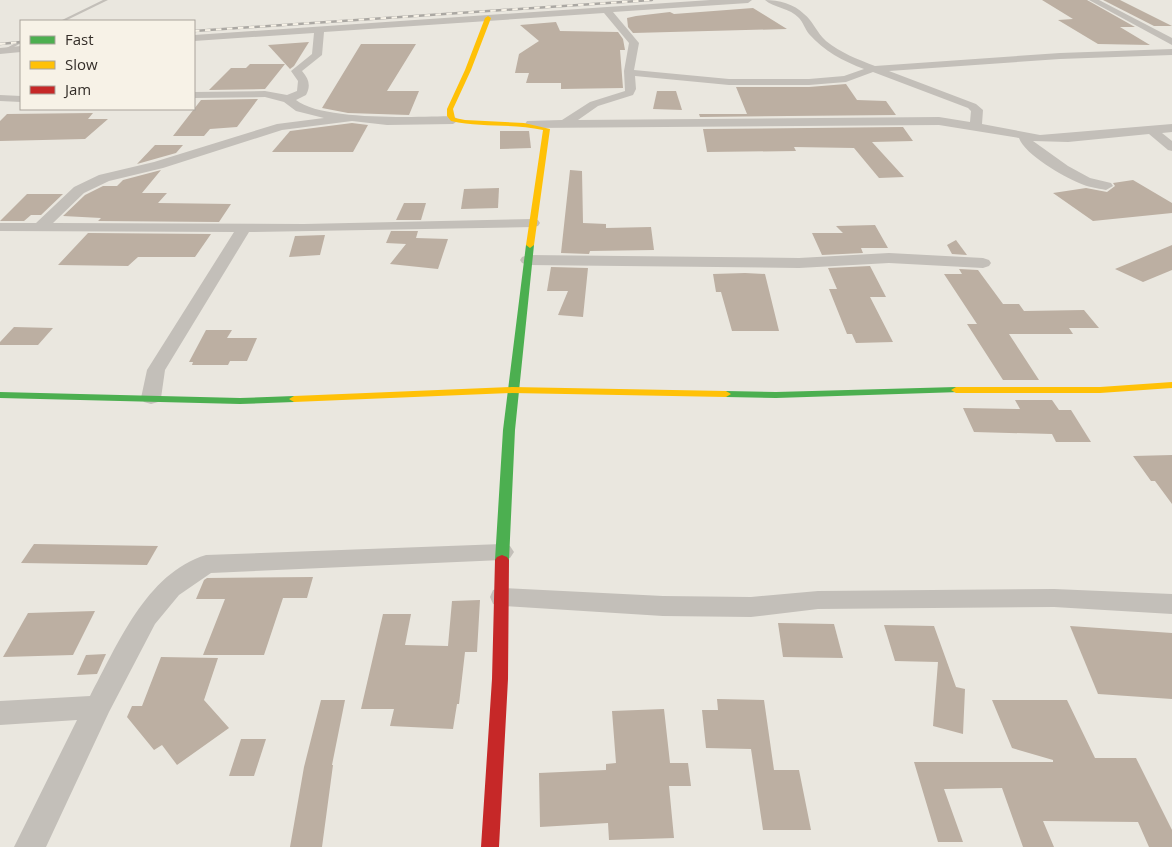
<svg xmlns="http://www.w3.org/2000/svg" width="1172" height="847" font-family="'Open Sans',sans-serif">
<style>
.building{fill:#bcafa2}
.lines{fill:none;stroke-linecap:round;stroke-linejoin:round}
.lane{fill:#c3bfb9;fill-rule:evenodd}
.street{fill:#c3bfb9;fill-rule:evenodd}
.fast{fill:#4caf50;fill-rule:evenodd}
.slow{fill:#ffc107;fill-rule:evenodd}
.jam{fill:#c62828;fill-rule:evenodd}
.rail-casing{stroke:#aba8a3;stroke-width:2.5}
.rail{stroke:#f7f2e7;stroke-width:2;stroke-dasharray:5.5;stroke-linecap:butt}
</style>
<rect width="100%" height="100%" fill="#eae7df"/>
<!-- building -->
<g class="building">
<path d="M1042,0H1087L1135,27H1120L1150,45L1098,44L1058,20L1073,19Z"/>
<path d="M1103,0H1120L1172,26H1154Z"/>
<path d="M753,8L787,29L633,33L628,27L627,18L636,16L670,12L674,14Z"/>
<path d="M556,22L560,31L618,32L623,39L625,50H620L623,88L561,89V83H526L529,73H515L519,54L539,41L520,25Z"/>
<path d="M309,42L294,66L290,69L268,45Z"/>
<path d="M361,44H416L387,91H419L409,115L348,113L322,108Z"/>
<path d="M250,64H285L265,89L209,90L231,68H246Z"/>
<path d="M846,84L857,100L886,101L896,115L700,117L699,114H747L736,87H809Z"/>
<path d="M657,91H676L682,110L653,109Z"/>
<path d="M258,99L237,127L210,129L204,136H173L201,100Z"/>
<path d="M93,113L88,119H108L85,139L0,141V121L7,114Z"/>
<path d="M352,123L368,125L353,152H272L290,131Z"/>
<path d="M903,127L913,141L872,142L904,177L879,178L854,148L794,147L796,151L707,152L703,129Z"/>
<path d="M500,131H529L531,148L500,149Z"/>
<path d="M155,145H183L176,153L137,164Z"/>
<path d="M161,170L142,193H167L158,203L231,204L219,222L98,221L101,218L63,216L85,195L103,186H117L123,180Z"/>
<path d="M570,170L582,171L583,223L606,224V228L651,227L654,250L590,251L589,254L561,253Z"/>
<path d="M1133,180L1172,203V213L1093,221L1053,193L1086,188L1107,192L1115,186L1113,183Z"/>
<path d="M499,188L498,208L461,209L464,189Z"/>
<path d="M27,194H63L41,215H31L24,221H0Z"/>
<path d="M404,203H426L421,220H396Z"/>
<path d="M875,225L888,248H861L863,253L822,255L812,233H843L836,226Z"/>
<path d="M391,231H418L416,238L448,239L438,269L390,264L406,244L386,243Z"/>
<path d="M88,233L211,234L195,257H138L128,266L58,265Z"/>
<path d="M325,235L320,255L289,257L295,236Z"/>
<path d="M956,240L967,255L952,254L947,245Z"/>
<path d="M1172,245V270L1143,282L1115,269Z"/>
<path d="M870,266L886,297H870L893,342L856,343L852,334H847L829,289H837L828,268Z"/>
<path d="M551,267L588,268L583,317L558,315L568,291H547Z"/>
<path d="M959,269L978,270L1003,304H1019L1024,311L1084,310L1099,328H1069L1073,334H1009L1039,380H1003L967,324H977L944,274H962Z"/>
<path d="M745,273L765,274L779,331H732L721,292H716L713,274Z"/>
<path d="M14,327L53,328L38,345H0V342Z"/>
<path d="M206,330H232L227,338H257L247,361H230L228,365H192L193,362H189Z"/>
<path d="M1015,400H1052L1059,410H1071L1091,442H1056L1052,434L974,432L963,408L1020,409Z"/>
<path d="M1172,455V504L1155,481H1151L1133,456Z"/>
<path d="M34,544L158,546L147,565L21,563Z"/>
<path d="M313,577L307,598H283L264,655H203L225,599H196L204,580L207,578Z"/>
<path d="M480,600L477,652H465L459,704H457L453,729L390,726L394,709H361L383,614H411L405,645L448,646L452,601Z"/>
<path d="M95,611L73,655L3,657L28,613Z"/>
<path d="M778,623L834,624L843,658L783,657Z"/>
<path d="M884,625L934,626L956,687L965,689L963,734L933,726L938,662L895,661Z"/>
<path d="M1070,626L1172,633V699L1098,694Z"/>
<path d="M106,654L97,674L77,675L86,655Z"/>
<path d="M161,657L218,658L204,700L229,728L177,765L162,745L154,750L127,717L132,706H142Z"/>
<path d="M717,699L764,700L774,770H799L811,830H763L751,749L706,748L702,710H718Z"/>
<path d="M321,700H345L332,765H333L322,847H290L304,767Z"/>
<path d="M992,700H1067L1095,758H1136L1172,830V847H1149L1138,822L1043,821L1054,847H1023L1002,788L944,789L963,842H938L914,762H1053V760L1012,748Z"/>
<path d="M664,709L670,763H688L691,786H669L674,838L609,840L608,823L540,827L539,773L606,770V764L616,763L612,711Z"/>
<path d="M241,739H266L254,776H229Z"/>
</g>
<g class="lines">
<!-- lane -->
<g class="lane">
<path d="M103,0H108L65,21H60Z"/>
<path d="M21,40V43L7,51L3,50Z"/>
</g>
<!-- street -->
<g class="street">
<path d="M710,0H752L748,3L613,12L639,43L634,70L729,79H809L844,76L864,69C843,61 824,51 809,34C805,29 803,22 799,18C790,8 774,8 765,0C779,0 794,4 804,14C813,21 817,33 826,41C841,53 857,59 875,66L1060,53L1172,49V55L1060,59L889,71L976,104L983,110L982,124L1040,135L1172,124V132L1162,133L1172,141V151L1168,150L1149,134L1068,142L1033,141L1068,166L1090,178L1111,183L1113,186L1106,190C1097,188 1087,187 1079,183C1063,176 1025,155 1019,138L939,125L531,128L525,124L527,121L562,120L590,102L625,91L624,71L629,43L604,13L324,32L322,55L302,71C309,79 311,86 306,95L296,100C322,121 418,117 453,116L459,120L453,124L387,125L352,121L282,130L163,168L109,181L84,193L53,223L304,224L533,219L538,220L540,223L538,226L533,227L249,232L165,370L161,398L158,402L151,404L144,402L141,398L147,370L234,232L0,231V223H36L74,187L99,175L154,162L277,124L324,118L296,111L284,102L265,97L194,98V92L265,91L287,95L297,91L298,81L291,71L312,54L314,33L194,41V35ZM873,72L968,108L971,111L970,122L939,117L578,120L598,106L633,95L636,89L635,76L729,85H809L846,82Z"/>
<path d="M1089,0H1099L1172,38V45Z"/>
<path d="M21,46V52L0,54V48Z"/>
<path d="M0,95L21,96V102L0,101Z"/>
<path d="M889,253L983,258L989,260L991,263L989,266L983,268L889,263L799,268L528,265L522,263L520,260L522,257L528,255L799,258Z"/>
<path d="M502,544L510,546L514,552L510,558L502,560L211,573L179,595L155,624L109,712L46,847H14L77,720L0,725V701L90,696C117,646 146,573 206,555Z"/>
<path d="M502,588L663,596L751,597L818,591L1054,589L1172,594V614L1054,607L818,609L751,617L663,616L502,606L493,604L490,597L493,590Z"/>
</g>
<!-- fast -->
<g class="fast">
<path d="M530,242L534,245L515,430L509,560L507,563L502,565L497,563L495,560L503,430L526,245Z"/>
<path d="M956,387L961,390L960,392L776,398L726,397L721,394L726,391L776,392Z"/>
<path d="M0,392L240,398L294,396L299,399L294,402L240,404L0,398Z"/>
</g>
<!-- slow -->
<g class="slow">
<path d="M488,16L491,18L471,70L453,109L455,118L465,120L524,123L550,129L534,245L530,248L526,245L543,130C513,123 481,128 451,121L447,116V109L465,70L485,18Z"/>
<path d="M1172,382V388L1100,393H956L951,390L956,387H1100Z"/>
<path d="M512,387L726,391L731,394L726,397L512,393L294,402L289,399L294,396Z"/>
</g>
<!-- jam -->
<path class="jam" d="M502,555L507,557L509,560L508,679L499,847H481L492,679L495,560L497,557Z"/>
<!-- rail casing -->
<g class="rail-casing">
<g id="rail">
<path d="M194,31L652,0"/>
<path d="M0,44L21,42"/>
</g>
</g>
<!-- rail -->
<use href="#rail" class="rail"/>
</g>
<!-- legend -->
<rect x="20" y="20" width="175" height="90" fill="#f7f2e7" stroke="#a9a39b"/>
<rect x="30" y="36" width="25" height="8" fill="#4caf50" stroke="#a9a39b"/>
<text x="65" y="45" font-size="15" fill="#332d28">Fast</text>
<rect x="30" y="61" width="25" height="8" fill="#ffc107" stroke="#a9a39b"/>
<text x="65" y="70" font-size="15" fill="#332d28">Slow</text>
<rect x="30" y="86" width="25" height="8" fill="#c62828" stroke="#a9a39b"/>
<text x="65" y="95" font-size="15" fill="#332d28">Jam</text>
</svg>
